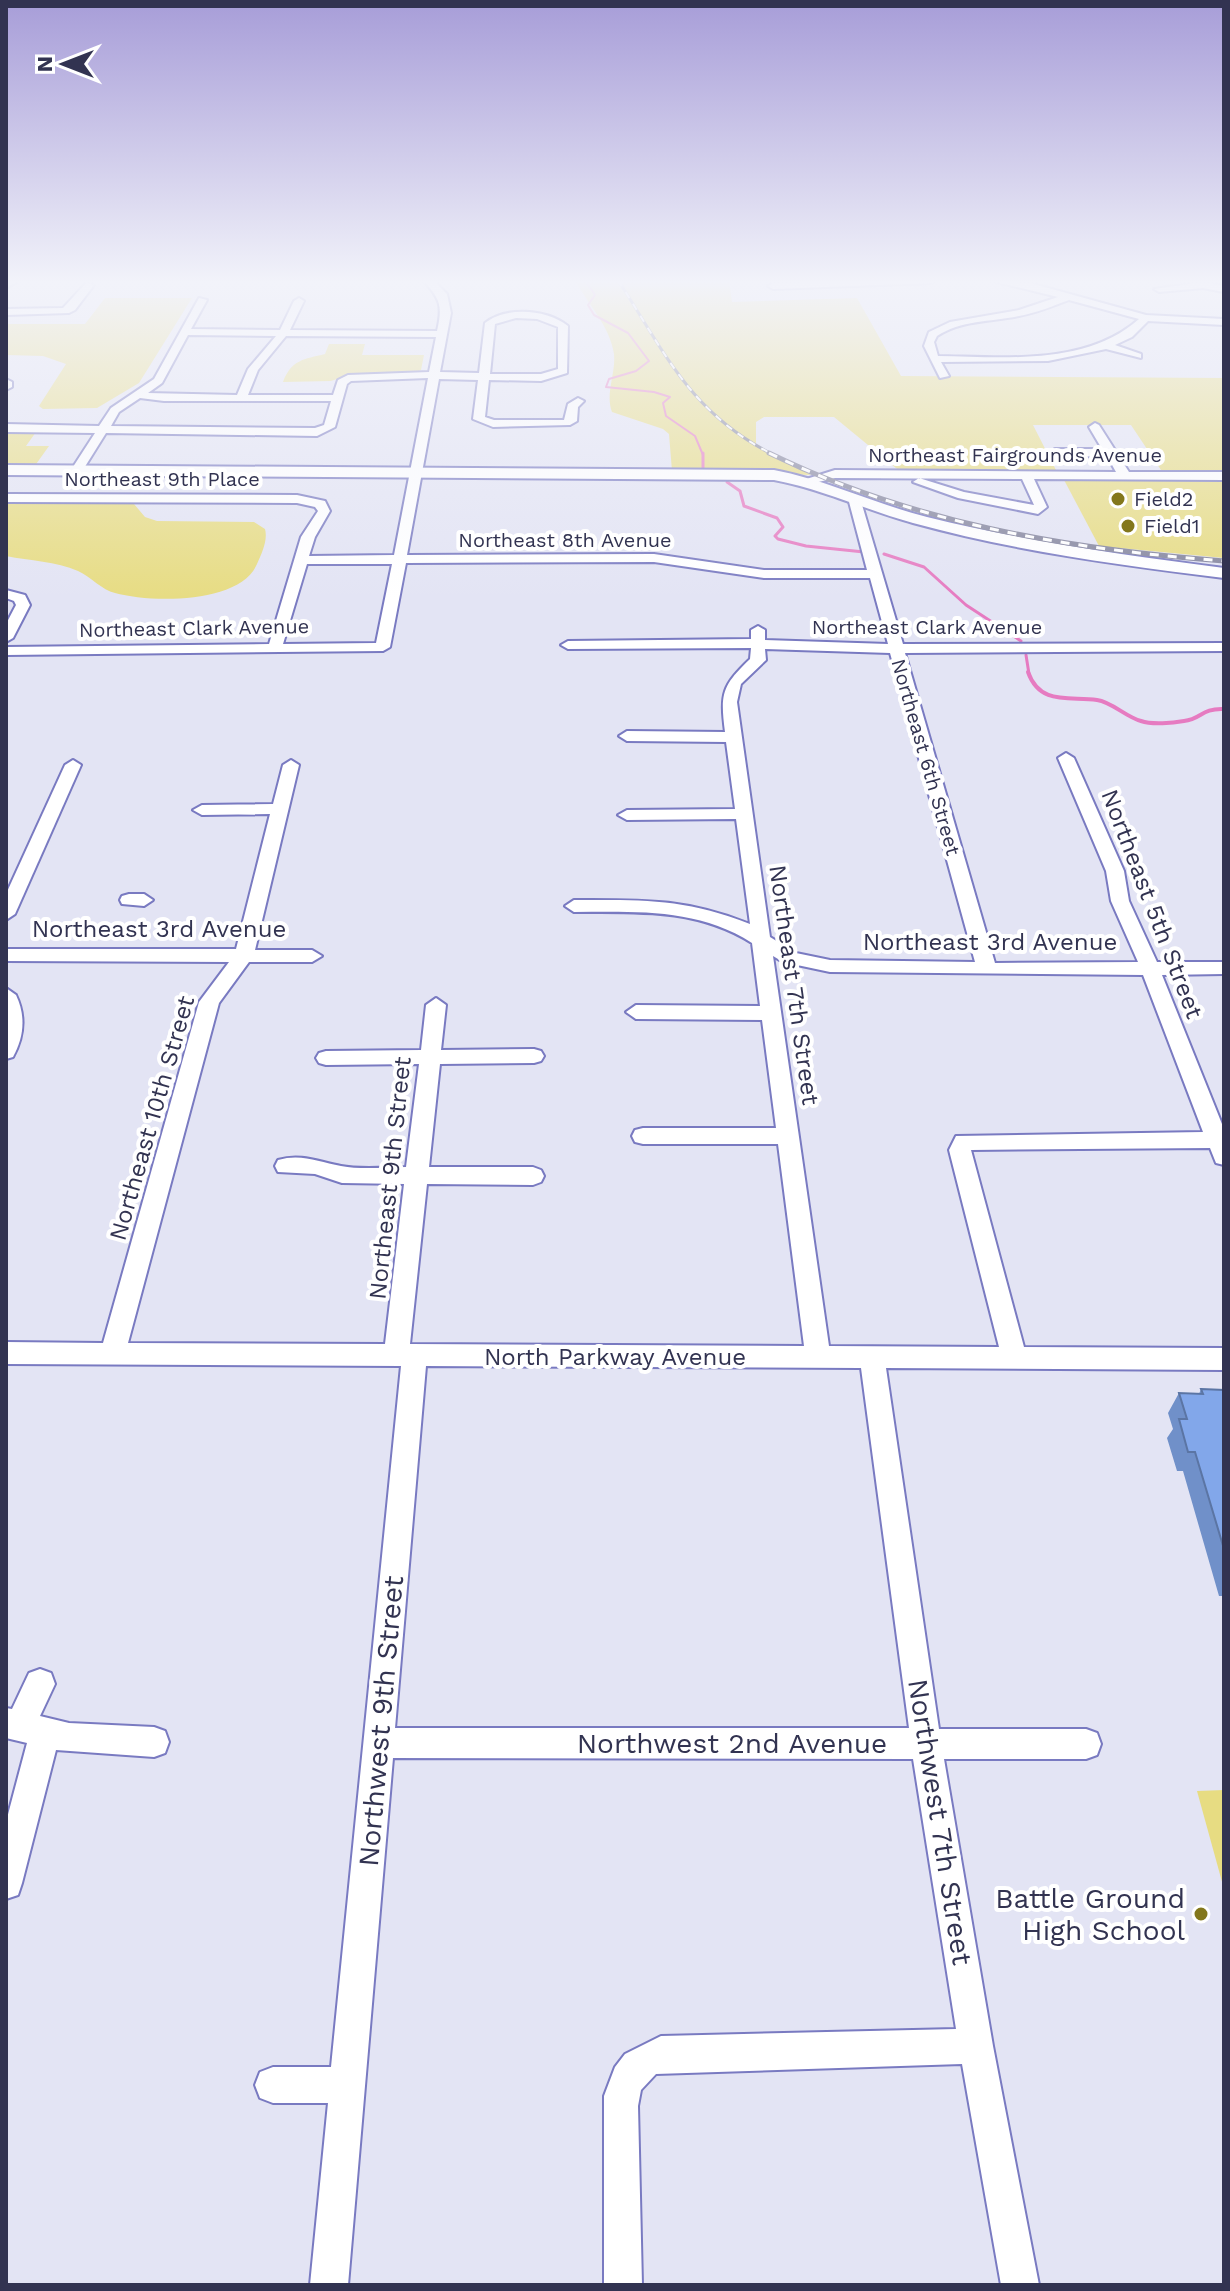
<svg xmlns="http://www.w3.org/2000/svg" width="1230" height="2291" font-family="'Work Sans',sans-serif">
<style>
.green{fill:#e7dc82}
.lines{fill:none;stroke-linecap:round;stroke-linejoin:round}
.stream-far2{stroke:#e67bc1;stroke-width:2}
.stream-far1{stroke:#e67bc1;stroke-width:3}
.stream{stroke:#e67bc1;stroke-width:4}
.minor-casing{stroke:#797ac1;stroke-width:4}
.major-casing{stroke:#797ac1;stroke-width:4}
.minor{fill:#fff;fill-rule:evenodd}
.major{fill:#fff;fill-rule:evenodd}
.rail-far1-casing{stroke:#85869e;stroke-width:3}
.rail-casing{stroke:#85869e;stroke-width:5}
.rail-far1{stroke:#fff;stroke-width:2;stroke-dasharray:7;stroke-linecap:butt}
.rail{stroke:#fff;stroke-width:3;stroke-dasharray:9;stroke-linecap:butt}
.wall{fill:#7090c9}
.building{fill:#82a7ea;stroke:#5b75a4;stroke-width:2}
.poi-dot{fill:#83771c;stroke:#fff;stroke-width:3}
.labels{text-anchor:middle;dominant-baseline:central;stroke-width:8;stroke-linejoin:round;paint-order:stroke}
.far-street-label{font-size:20px;fill:#323351;stroke:#fff}
.far-poi-label{font-size:20px;fill:#323351;stroke:#fff;text-anchor:start}
.street-label{font-size:24px;fill:#323351;stroke:#fff}
.near-street-label{font-size:28px;fill:#323351;stroke:#fff}
.near-poi-label{font-size:28px;fill:#323351;stroke:#fff;text-anchor:end}
</style>
<rect width="100%" height="100%" fill="#e3e4f4"/>
<!-- green -->
<g class="green">
<path d="M575,280H729L732,302L857,298L901,376L1224,378V474L1163,473L1131,425H1033L1058,474L902,473L834,417H764L756,422V446L811,475L672,471L669,434L663,429L612,412C605,394 616,373 614,354C610,326 587,303 575,280Z"/>
<path d="M105,298H192L139,383L97,408L43,409L39,406L66,364L43,356L6,355V324H85Z"/>
<path d="M329,344H365L362,355H424L421,370L413,374H352L331,381L283,382C291,360 304,359 325,354Z"/>
<path d="M6,432H36L26,446H49L34,467H6Z"/>
<path d="M1063,478L1224,479V558L1099,546Z"/>
<path d="M6,502L134,504L145,517L157,521L254,522L265,529C268,540 262,553 257,564C240,604 151,603 115,593C102,590 91,577 78,571C56,561 30,561 6,556Z"/>
<path d="M1224,1790V1889L1197,1791Z"/>
</g>
<g class="lines">
<!-- stream-far2 -->
<path class="stream-far2" d="M585,280L595,295L588,305L594,315L628,333L649,361L636,371L609,379L606,387L654,392L670,397L663,403L666,416L695,436L703,455"/>
<!-- stream-far1 -->
<g class="stream-far1">
<path d="M703,453V469"/>
<path d="M727,482L740,491L744,506L777,518L783,527L775,536L778,539L806,546L864,552"/>
<path d="M884,554L924,567L966,605L1021,641"/>
<path d="M1026,655L1029,674"/>
</g>
<!-- stream -->
<path class="stream" d="M1028,672C1040,706 1070,696 1097,700C1112,702 1126,717 1141,721C1152,725 1173,723 1184,721C1202,719 1201,708 1224,709"/>
<!-- minor casing -->
<g class="minor-casing">
<g id="minor">
<path d="M9,280H20L6,288Z"/>
<path d="M423,280H433L447,294L451,313L440,372L479,373L485,323C506,306 547,309 568,326L567,373L541,381L489,380L485,417L494,420H564L568,404L578,398L584,401L578,407L577,421L570,425L493,427L473,419L478,380L439,379L407,555L654,554L764,570H867L848,498L854,494L860,498L903,644L1224,643V651L905,653L995,963L1138,962L1111,901L1106,871L1058,758L1066,753L1074,758L1124,871L1129,901L1157,962H1224V974L1162,975L1224,1129V1165L1216,1163L1210,1148L971,1150L1024,1347L1224,1348V1370L886,1368L939,1729H1086L1097,1733L1101,1744L1097,1755L1086,1759H944L993,2046L1039,2285H1001L962,2064L656,2074L641,2090L638,2106L642,2285H604V2096L615,2067L625,2054L661,2036L956,2029L913,1759L393,1758L348,2285H310L328,2103H273L260,2098L255,2085L260,2072L273,2067H331L401,1366L6,1364V1342L103,1343L199,1002L229,962L6,961V949H236L270,814L202,815L193,810L202,805L273,804L283,765L291,760L299,765L255,950H312L322,956L312,962H249L219,1003L128,1343L385,1344L404,1184L342,1183L315,1174L278,1172L275,1166L278,1160C301,1153 319,1162 341,1166C362,1170 386,1167 406,1167L419,1064L326,1065L319,1063L316,1058L319,1053L326,1051L421,1050L426,1005L436,998L446,1005L441,1050L534,1049L541,1051L544,1056L541,1061L534,1063L440,1064L429,1167H533L541,1170L544,1176L541,1182L533,1185L427,1184L410,1344L804,1346L778,1144H643L635,1142L632,1136L635,1130L643,1128H776L762,1020L636,1019L626,1012L636,1005L760,1006L752,943C697,908 637,912 574,912L565,906L574,900C643,900 684,898 750,924L736,819L627,820L618,815L627,810L735,809L726,742L627,741L619,736L627,731L725,732C720,693 722,686 750,659L751,648L568,649L561,645L568,641L751,639V630L758,626L765,630V640L888,644L870,578H764L654,562L406,563L390,647L383,651L6,655V647L269,644L301,537L318,511L315,507L297,503L6,502V494L297,495L325,501L330,511L315,537L309,556L394,555L428,378L351,381L347,384L335,427L317,436L106,433L81,473L77,474L71,470L95,433L6,432V424L99,426L111,408L154,379L199,298L207,300L191,329L280,330L294,301L299,298L304,301L290,330L437,331C443,305 440,299 423,280ZM516,318L537,319L558,327V369L541,374H490L495,324ZM188,335L276,336L248,369L237,395L148,393L162,383ZM286,336L436,337L429,372L348,375L338,380L333,395H248L258,370ZM140,398L164,401H331L324,425L315,428L111,426L119,412ZM307,564H392L376,643L283,644ZM765,649L890,653L975,962L830,960L796,953L770,937L737,702L741,684L766,660ZM773,956L783,962L830,972L1143,975L1203,1132L956,1136L949,1150L999,1347L829,1346ZM426,1366L861,1368L909,1728H395Z"/>
<path d="M892,280H936L931,283L773,289L768,286L773,283Z"/>
<path d="M988,280L1030,283L1146,315L1224,319V325L1148,321L1132,337L1115,345L1141,354V358L1106,349L1048,361L941,362L949,376L940,378L924,346L929,332L950,322L1019,310L1058,297ZM1069,300L1139,319C1086,366 1004,357 938,356L934,342L937,336C961,320 991,322 1019,316C1036,313 1053,306 1069,300Z"/>
<path d="M1203,282L1224,286V292L1203,288L1159,292L1154,289Z"/>
<path d="M86,283L94,285L75,310L69,313L6,315V309L63,308Z"/>
<path d="M6,379L12,382V387L6,390Z"/>
<path d="M1095,423L1099,425L1129,472H1224V480L1034,479L1047,507L1038,514L958,498L913,482L919,478L964,492L1034,505L1022,479L835,478L806,485L800,481L835,470L1116,472L1107,456L1055,457L1049,453L1055,449H1102L1089,427Z"/>
<path d="M6,590L25,595L30,605L13,638L6,642V624L16,605L14,601L6,598Z"/>
<path d="M73,760L81,765L15,914L6,920V894L65,765Z"/>
<path d="M129,894H144L153,900L144,906L122,904L120,900L122,896Z"/>
<path d="M6,988L16,995C26,1016 24,1037 13,1057L6,1059Z"/>
<path d="M40,1669L51,1673L55,1684L40,1716L69,1723L154,1727L165,1731L169,1742L165,1753L154,1757L56,1750L22,1883L18,1895L6,1899V1822L27,1743L6,1738V1708L12,1709L29,1673Z"/>
</g>
</g>
<!-- major casing -->
<g class="major-casing">
<path id="major" d="M6,465L774,470C827,480 875,504 927,517C1025,541 1124,555 1224,568V578C1119,565 1015,551 913,523C866,510 822,489 774,480L6,475Z"/>
</g>
<!-- minor -->
<use href="#minor" class="minor"/>
<!-- major -->
<use href="#major" class="major"/>
<!-- rail-far1 casing -->
<g class="rail-far1-casing">
<path id="rail-far1" d="M618,280C665,353 691,414 774,455"/>
</g>
<!-- rail casing -->
<g class="rail-casing">
<path id="rail" d="M769,453C912,523 1067,549 1224,561"/>
</g>
<!-- rail-far1 -->
<use href="#rail-far1" class="rail-far1"/>
<!-- rail -->
<use href="#rail" class="rail"/>
</g>
<!-- wall -->
<path class="wall" d="M1201,1389L1224,1390V1596H1219L1183,1471H1177L1167,1438L1173,1429L1168,1413L1179,1393L1199,1394Z"/>
<!-- building -->
<path class="building" d="M1201,1389L1224,1390V1549L1195,1452H1188L1179,1419H1187L1179,1393L1203,1394Z"/>
<!-- sky -->
<linearGradient id="sky" x2="0" y2="1"><stop stop-color="#a79dd8"/><stop offset="0.47" stop-color="#f2f3fa"/><stop offset="1" stop-color="#f2f3fa" stop-opacity="0"/></linearGradient>
<rect width="1230" height="600" fill="url(#sky)"/>
<!-- markers -->
<g class="poi-dot">
<circle cx="1118" cy="499" r="8"/>
<circle cx="1128" cy="526" r="8"/>
<circle cx="1201" cy="1914" r="8"/>
</g>
<g class="labels">
<!-- far-street labels -->
<g class="far-street-label">
<text x="1015" y="455">Northeast Fairgrounds Avenue</text>
<text x="162" y="479">Northeast 9th Place</text>
<text x="565" y="540">Northeast 8th Avenue</text>
<text x="927" y="627">Northeast Clark Avenue</text>
<text transform="translate(194 628) rotate(-1)">Northeast Clark Avenue</text>
<text transform="translate(926 757) rotate(74)">Northeast 6th Street</text>
</g>
<!-- far-poi labels -->
<g class="far-poi-label">
<text x="1134" y="499">Field2</text>
<text x="1144" y="526">Field1</text>
</g>
<!-- street labels -->
<g class="street-label">
<text transform="translate(1152 904) rotate(69)">Northeast 5th Street</text>
<text x="159" y="929">Northeast 3rd Avenue</text>
<text x="990" y="942">Northeast 3rd Avenue</text>
<text transform="translate(794 985) rotate(82)">Northeast 7th Street</text>
<text transform="translate(152 1118) rotate(-74)">Northeast 10th Street</text>
<text transform="translate(390 1178) rotate(-84)">Northeast 9th Street</text>
<text x="615" y="1357">North Parkway Avenue</text>
</g>
<!-- near-street labels -->
<g class="near-street-label">
<text transform="translate(381 1721) rotate(-85)">Northwest 9th Street</text>
<text x="732" y="1743">Northwest 2nd Avenue</text>
<text transform="translate(940 1822) rotate(81)">Northwest 7th Street</text>
</g>
<!-- near-poi labels -->
<g class="near-poi-label">
<text x="1185" y="1898">Battle Ground<tspan x="1185" dy="32">High School</tspan></text>
</g>
</g>
<!-- border -->
<rect width="1230" height="2291" fill="none" stroke="#323351" stroke-width="16"/>
<!-- north arrow -->
<g transform="translate(64 64) rotate(270)" stroke="#ffffff" stroke-width="6" paint-order="stroke">
<path d="M0-6L14 30L0 20L-14 30Z" fill="#323351"/>
<text y="-12" font-size="22" font-weight="bold" text-anchor="middle" fill="#323351">N</text>
</g>
</svg>
